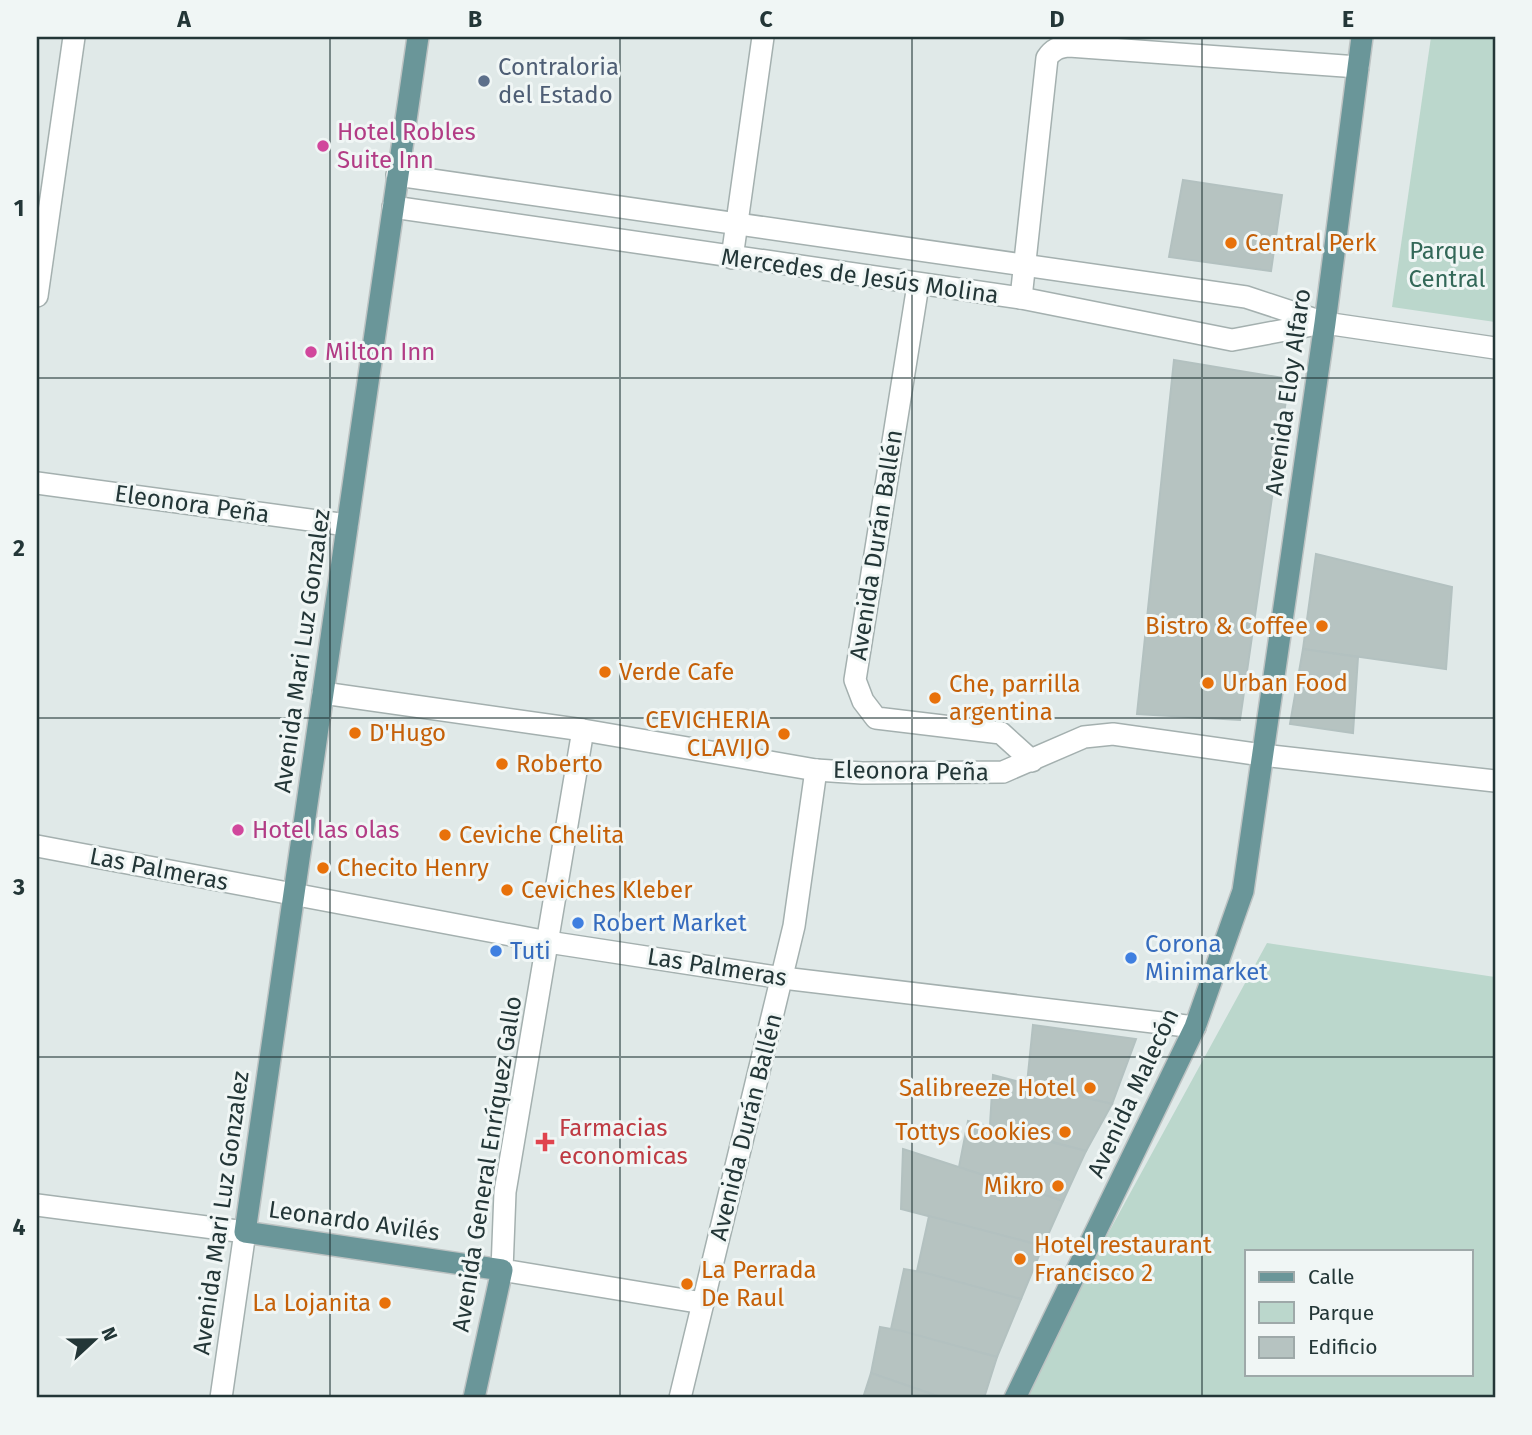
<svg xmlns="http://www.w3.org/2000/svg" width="1532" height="1435" font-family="'Fira Sans',sans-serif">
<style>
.green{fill:#bbd7cc;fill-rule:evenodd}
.building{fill:#b6c3c1;stroke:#b3c1c0;stroke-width:2}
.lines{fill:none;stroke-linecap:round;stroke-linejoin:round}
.minor-casing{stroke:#a4b0af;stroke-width:24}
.major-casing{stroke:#bdc3c3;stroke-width:24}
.minor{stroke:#fff;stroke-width:21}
.major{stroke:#6a9699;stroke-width:21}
.grid{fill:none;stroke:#233637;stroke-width:2;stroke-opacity:0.55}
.service-dot{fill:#5c6f8a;stroke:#f0f6f5;stroke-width:2.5}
.hotel-dot{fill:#d1479c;stroke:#f0f6f5;stroke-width:2.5}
.food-dot{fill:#e8710a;stroke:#f0f6f5;stroke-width:2.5}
.shop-dot{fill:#3f7fe0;stroke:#f0f6f5;stroke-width:2.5}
.health-dot{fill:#e0444e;stroke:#f0f6f5;stroke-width:2.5}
.labels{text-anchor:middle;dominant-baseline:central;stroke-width:6;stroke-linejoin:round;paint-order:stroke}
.service-label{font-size:24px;fill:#4e5e75;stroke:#f0f6f5;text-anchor:start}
.hotel-label{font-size:24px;fill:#b23c85;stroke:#f0f6f5;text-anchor:start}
.food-label{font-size:24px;fill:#c56008;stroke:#f0f6f5;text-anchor:start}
.park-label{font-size:24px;fill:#336858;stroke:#f0f6f5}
.street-label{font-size:24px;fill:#233637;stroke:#f0f6f5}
.shop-label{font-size:24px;fill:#366cbe;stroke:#f0f6f5;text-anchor:start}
.health-label{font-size:24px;fill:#be3a42;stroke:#f0f6f5;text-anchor:start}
.neatline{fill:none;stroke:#233637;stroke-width:2.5}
.grid-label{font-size:23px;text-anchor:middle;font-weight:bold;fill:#233637}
</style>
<rect width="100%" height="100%" fill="#e0e9e8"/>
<!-- green -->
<g class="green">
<path d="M1431,37H1495V322L1392,307Z"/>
<path d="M1267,943L1495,977V1398H1018ZM1247,1251H1471V1374H1247Z"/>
</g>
<!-- building -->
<g class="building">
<path d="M1183,180L1282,195L1271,271L1169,257Z"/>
<path d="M1174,360L1289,379L1240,720L1137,714Z"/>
<path d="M1316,554L1452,587L1446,669L1303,649Z"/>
<path d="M1303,649L1358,657L1353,733L1290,724Z"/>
<path d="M1033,1025L1136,1039L1112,1104L1027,1084Z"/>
<path d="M993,1075L1027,1084L1112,1104L1086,1151L990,1125Z"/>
<path d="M968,1121L1086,1151L1063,1201L959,1167Z"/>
<path d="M903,1149L1063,1201L1043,1246L901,1209Z"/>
<path d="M929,1216L1043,1246L1021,1299L917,1271Z"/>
<path d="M904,1269L926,1273L1021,1299L997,1357L891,1329Z"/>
<path d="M880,1327L902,1331L997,1357L984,1398H943L871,1373Z"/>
<path d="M871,1373L943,1398H863Z"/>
</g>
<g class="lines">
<!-- minor casing -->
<g class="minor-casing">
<g id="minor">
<path d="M397,175L1246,297L1325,323L1495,348"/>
<path d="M393,207L1021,298L1232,340L1323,323"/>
<path d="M732,258L763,37"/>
<path d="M918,285L855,680L863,701L876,718L1001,733L1032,761"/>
<path d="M37,296L74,37"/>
<path d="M1021,298L1047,58C1053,49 1059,47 1069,46L1358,67"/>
<path d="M37,483L347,525"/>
<path d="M323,693L583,730L816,770L862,773L1003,772L1084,737L1113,734L1262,755L1495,781"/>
<path d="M583,730L505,1192L502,1270L703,1303"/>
<path d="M37,846L548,942L783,978L1195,1027"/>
<path d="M37,1205L245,1232L221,1398"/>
<path d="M680,1398L794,926L816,770"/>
</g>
</g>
<!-- major casing -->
<g class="major-casing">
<g id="major">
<path d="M418,37L245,1232L502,1270L474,1398"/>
<path d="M1015,1398L1195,1027L1243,891L1325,323L1362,37"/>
</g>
</g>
<!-- minor -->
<use href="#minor" class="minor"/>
<!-- major -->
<use href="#major" class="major"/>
</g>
<!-- grid -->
<path class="grid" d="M330,37V1398M620,37V1398M912,37V1398M1202,37V1398M37,378H1495M37,718H1495M37,1057H1495"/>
<!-- markers -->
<circle class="service-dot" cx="484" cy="81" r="7"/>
<g class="hotel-dot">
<circle cx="323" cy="146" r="7"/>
<circle cx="311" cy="352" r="7"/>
<circle cx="238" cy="830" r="7"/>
</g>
<g class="food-dot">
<circle cx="1231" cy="243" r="7"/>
<circle cx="1322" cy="626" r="7"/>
<circle cx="605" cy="672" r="7"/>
<circle cx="1208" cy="683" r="7"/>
<circle cx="935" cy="698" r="7"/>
<circle cx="355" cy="733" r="7"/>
<circle cx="784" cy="734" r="7"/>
<circle cx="502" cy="764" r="7"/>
<circle cx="445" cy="835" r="7"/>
<circle cx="323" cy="868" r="7"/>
<circle cx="507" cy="890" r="7"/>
<circle cx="1090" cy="1088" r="7"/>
<circle cx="1065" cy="1132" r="7"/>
<circle cx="1058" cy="1186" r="7"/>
<circle cx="1020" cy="1259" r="7"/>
<circle cx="687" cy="1284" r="7"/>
<circle cx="385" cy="1303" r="7"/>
</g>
<g class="shop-dot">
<circle cx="578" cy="923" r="7"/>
<circle cx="496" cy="951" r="7"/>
<circle cx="1131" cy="958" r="7"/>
</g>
<path class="health-dot" d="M541.5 1131.5h7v7h7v7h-7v7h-7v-7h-7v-7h7z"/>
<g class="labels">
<!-- service labels -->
<g class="service-label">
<text x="498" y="67">Contraloria<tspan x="498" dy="28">del Estado</tspan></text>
</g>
<!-- hotel labels -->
<g class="hotel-label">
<text x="337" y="132">Hotel Robles<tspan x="337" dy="28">Suite Inn</tspan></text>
<text x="325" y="352">Milton Inn</text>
<text x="252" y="830">Hotel las olas</text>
</g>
<!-- food labels -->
<g class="food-label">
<text x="1245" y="243">Central Perk</text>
<text x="1308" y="626" text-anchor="end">Bistro &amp; Coffee</text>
<text x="619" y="672">Verde Cafe</text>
<text x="1222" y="683">Urban Food</text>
<text x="949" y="684">Che, parrilla<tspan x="949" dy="28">argentina</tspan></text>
<text x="770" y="720" text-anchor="end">CEVICHERIA<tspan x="770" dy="28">CLAVIJO</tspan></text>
<text x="369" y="733">D'Hugo</text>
<text x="516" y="764">Roberto</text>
<text x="459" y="835">Ceviche Chelita</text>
<text x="337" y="868">Checito Henry</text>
<text x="521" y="890">Ceviches Kleber</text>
<text x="1076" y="1088" text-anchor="end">Salibreeze Hotel</text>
<text x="1051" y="1132" text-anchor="end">Tottys Cookies</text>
<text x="1044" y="1186" text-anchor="end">Mikro</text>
<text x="1034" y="1245">Hotel restaurant<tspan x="1034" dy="28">Francisco 2</tspan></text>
<text x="701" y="1270">La Perrada<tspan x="701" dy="28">De Raul</tspan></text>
<text x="371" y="1303" text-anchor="end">La Lojanita</text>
</g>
<!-- park labels -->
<g class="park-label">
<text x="1447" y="251">Parque<tspan x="1447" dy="28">Central</tspan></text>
</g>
<!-- street labels -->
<g class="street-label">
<text transform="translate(860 276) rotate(8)">Mercedes de Jesús Molina</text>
<text transform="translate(1288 392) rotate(-82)">Avenida Eloy Alfaro</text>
<text transform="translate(192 504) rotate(8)">Eleonora Peña</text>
<text transform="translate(876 545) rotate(-81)">Avenida Durán Ballén</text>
<text transform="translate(302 651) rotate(-82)">Avenida Mari Luz Gonzalez</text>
<text transform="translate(911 771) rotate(1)">Eleonora Peña</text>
<text transform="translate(159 869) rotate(11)">Las Palmeras</text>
<text transform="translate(717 967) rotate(9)">Las Palmeras</text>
<text transform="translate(1133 1093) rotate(-65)">Avenida Malecón</text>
<text transform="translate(746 1127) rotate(-76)">Avenida Durán Ballén</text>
<text transform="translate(487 1164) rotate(-81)">Avenida General Enríquez Gallo</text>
<text transform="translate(221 1213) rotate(-82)">Avenida Mari Luz Gonzalez</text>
<text transform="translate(354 1221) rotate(8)">Leonardo Avilés</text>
</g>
<!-- shop labels -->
<g class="shop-label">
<text x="592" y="923">Robert Market</text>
<text x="1145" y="944">Corona<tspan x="1145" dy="28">Minimarket</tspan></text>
<text x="510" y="951">Tuti</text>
</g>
<!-- health labels -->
<g class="health-label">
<text x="559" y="1128">Farmacias<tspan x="559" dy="28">economicas</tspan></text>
</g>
</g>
<!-- border -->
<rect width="1532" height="1435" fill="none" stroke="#f0f6f5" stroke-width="77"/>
<!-- legend -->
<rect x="1245" y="1250" width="228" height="126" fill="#f0f6f5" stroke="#9ea9a9" stroke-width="2"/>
<rect x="1259" y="1272" width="35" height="10" fill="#6a9699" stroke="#9ea9a9" stroke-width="2"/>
<text x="1308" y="1284" font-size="21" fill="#233637">Calle</text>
<rect x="1259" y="1302" width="35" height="21" fill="#bbd7cc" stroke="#9ea9a9" stroke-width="2"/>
<text x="1308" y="1320" font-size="21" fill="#233637">Parque</text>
<rect x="1259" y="1337" width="35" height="21" fill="#b6c3c1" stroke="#9ea9a9" stroke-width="2"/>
<text x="1308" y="1354" font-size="21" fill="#233637">Edificio</text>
<!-- north arrow -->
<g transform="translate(94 1340) rotate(68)" stroke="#f0f6f5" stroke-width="5" paint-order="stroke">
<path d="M0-5L12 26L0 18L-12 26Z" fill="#233637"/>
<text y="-10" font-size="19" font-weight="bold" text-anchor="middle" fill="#233637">N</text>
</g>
<rect x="38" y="38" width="1456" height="1358" class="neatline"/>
<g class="grid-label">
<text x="184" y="27">A</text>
<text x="475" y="27">B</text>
<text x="766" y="27">C</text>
<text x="1057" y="27">D</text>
<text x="1348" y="27">E</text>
<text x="19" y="216">1</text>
<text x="19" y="556">2</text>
<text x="19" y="895">3</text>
<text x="19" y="1235">4</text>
</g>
</svg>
